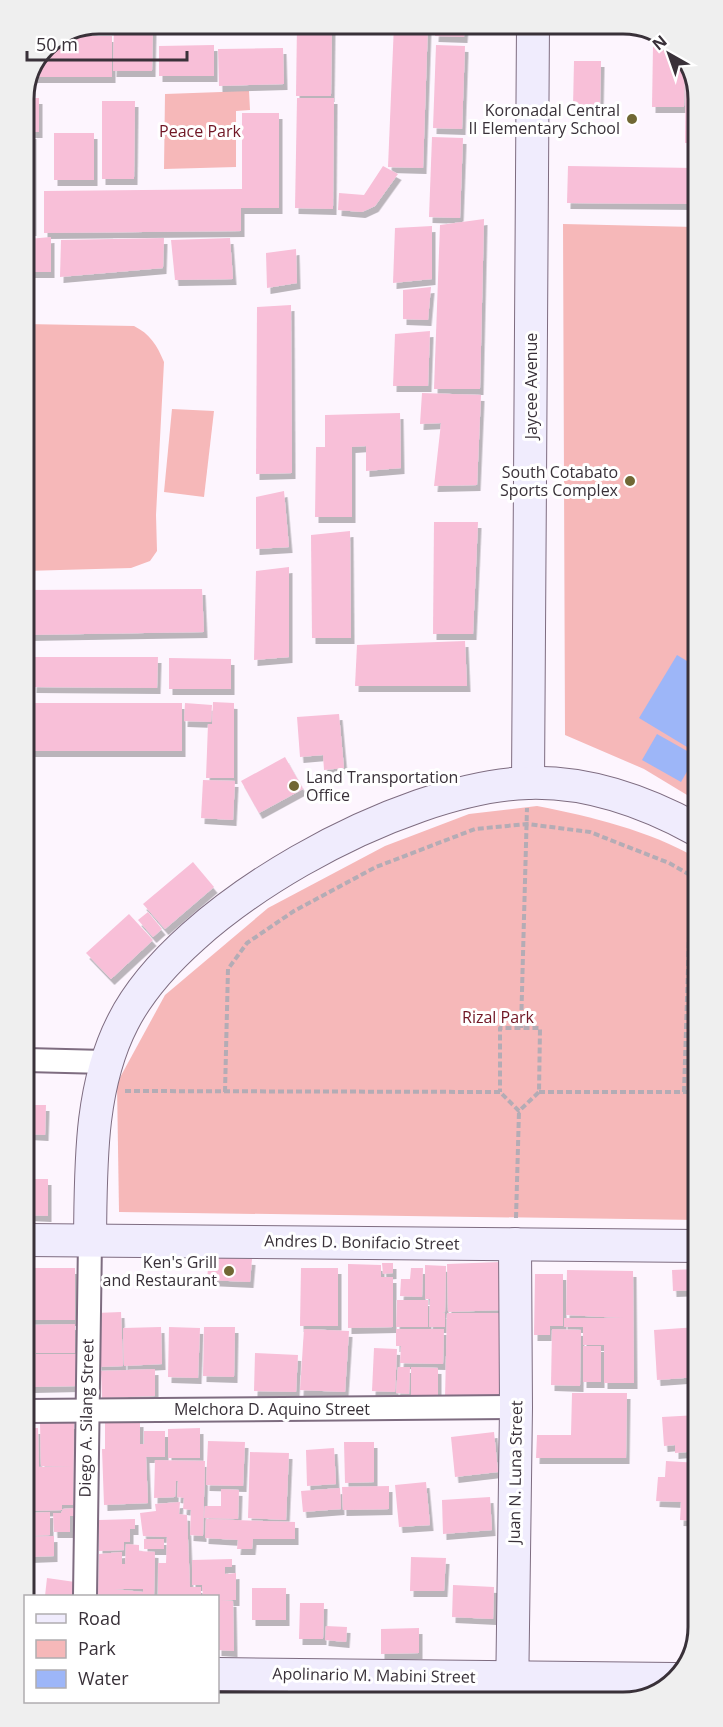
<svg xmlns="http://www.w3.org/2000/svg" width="723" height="1727" font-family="'Open Sans',sans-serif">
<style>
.green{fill:#f6b8b9}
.water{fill:#9db6f8}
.building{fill:#f8bfd8;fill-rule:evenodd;filter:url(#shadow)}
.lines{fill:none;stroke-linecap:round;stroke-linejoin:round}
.lane-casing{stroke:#7e6c80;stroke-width:15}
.street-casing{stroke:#7e6c80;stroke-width:26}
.secondary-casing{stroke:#7e6c80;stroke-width:34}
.path{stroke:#b4acb5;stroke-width:4;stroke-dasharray:6 3;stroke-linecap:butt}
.lane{stroke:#fff;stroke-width:12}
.street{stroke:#fff;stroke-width:22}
.secondary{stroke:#f0ecfd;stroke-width:32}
.poi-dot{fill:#706734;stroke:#fff;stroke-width:2}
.labels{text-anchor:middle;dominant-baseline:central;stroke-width:6;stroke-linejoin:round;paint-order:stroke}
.poi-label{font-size:16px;fill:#393139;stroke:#fff;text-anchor:end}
.park-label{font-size:16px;fill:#701725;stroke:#fff}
.street-label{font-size:16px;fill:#393139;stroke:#fff}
.rim{fill:none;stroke:#393139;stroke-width:3}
</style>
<defs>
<filter id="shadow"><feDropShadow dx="3.5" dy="6" stdDeviation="0" flood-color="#0004"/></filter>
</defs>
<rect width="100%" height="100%" fill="#fdf5fe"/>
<!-- green -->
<g class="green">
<path d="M249,91L250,110L236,111V167L164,169L165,94Z"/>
<path d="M563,224L695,227L697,801L644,769L565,735Z"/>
<path d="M25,324L134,326C150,334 157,345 164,362L156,515L157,551L150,561L131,568L25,571Z"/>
<path d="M172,409L214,411L204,497L164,492Z"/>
<path d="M537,806C593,817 647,830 697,858L698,1220L119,1212L117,1083L165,995L268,908L385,846L469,814Z"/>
<path d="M218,1693L490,1699V1700L95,1703L91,1702H218Z"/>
</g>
<!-- water -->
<g class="water">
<path d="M677,655L697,667V753L639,718Z"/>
<path d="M657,734L696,756L681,782L642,760Z"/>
</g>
<!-- building -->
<g class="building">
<path d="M114,24H153L152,71H113Z"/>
<rect x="162" y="24" width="23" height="4"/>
<path d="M187,24H227V27L187,26Z"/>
<rect x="231" y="24" width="54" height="3"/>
<path d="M297,24H332L331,96H296Z"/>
<path d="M394,24H428L423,168L388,167Z"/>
<path d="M436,24H465L464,37L435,36Z"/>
<path d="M71,36H112V77H32L46,46Z"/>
<path d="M214,45V76H159V46Z"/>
<path d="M436,45L465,46L462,129L433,128Z"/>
<path d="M653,46H674L685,62L684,107H652Z"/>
<path d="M283,48L284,84L219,86L218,49Z"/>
<path d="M574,61H601L600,107H573Z"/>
<path d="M686,63L695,76V143H685Z"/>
<path d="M39,98V132H24V98Z"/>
<path d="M297,98H334L333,209L295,208Z"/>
<path d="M102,101H135L134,179H102Z"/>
<path d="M242,113H279V208H241V231L44,233V191L242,189Z"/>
<rect x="24" y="133" width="9" height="97"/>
<rect x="54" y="133" width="40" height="47"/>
<path d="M432,137L463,138L460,218L429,217Z"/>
<path d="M383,166L398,174L375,206L362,212L338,210L339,193L364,195Z"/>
<path d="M568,166L695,168V204L567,203Z"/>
<path d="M484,219L480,389H434L440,225Z"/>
<path d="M432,226V279L393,283L395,228Z"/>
<path d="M51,237V272H28V239Z"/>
<path d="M164,238L163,268L60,277L61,240Z"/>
<path d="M230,238L233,279L175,280L171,240Z"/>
<path d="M296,249L297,283L267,288L266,253Z"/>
<path d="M431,287L428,320L403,319V290Z"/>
<path d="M291,305L292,473L256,474L257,307Z"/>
<path d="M430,331L428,386H393L395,334Z"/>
<path d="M422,393L481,395L477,485L434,486L441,423L420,424Z"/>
<path d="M400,413L401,468L366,471V446L352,447V517H315L316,447H325V415Z"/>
<path d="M284,491L289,547L256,549V497Z"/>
<path d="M434,522H478L473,634H433Z"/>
<path d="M350,531L351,638H312L311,535Z"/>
<path d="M289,567V657L254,660L256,571Z"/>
<path d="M202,589L204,632L25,635V590Z"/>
<path d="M465,641L467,686H355L357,645Z"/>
<path d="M34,657H158L157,688L33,687Z"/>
<path d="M169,658L231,659V689H169Z"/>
<path d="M213,702L234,703V778H206L208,724H212Z"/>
<rect x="26" y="703" width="156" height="48"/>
<path d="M185,703L212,705L211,722L184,721Z"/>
<path d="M339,714L344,768L324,770L323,755L300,757L297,717Z"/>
<path d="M285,757L303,789L259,813L241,781Z"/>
<path d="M203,780L235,781L233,820L201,818Z"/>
<path d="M193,862L214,887L165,929L143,904Z"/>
<path d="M148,912L162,929L153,937L138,920Z"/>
<path d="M129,914L153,940L111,979L86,953Z"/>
<path d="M27,1105H46L45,1135L27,1134Z"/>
<path d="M27,1179H48V1216L27,1215Z"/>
<path d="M209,1257L252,1259L250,1282L207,1280Z"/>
<path d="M501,1262L502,1310L448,1312L447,1264Z"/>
<path d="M382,1263H393V1273L383,1274Z"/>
<path d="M348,1264L381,1265V1277H393V1327L348,1328Z"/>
<path d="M425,1265L446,1266L445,1312H442L445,1313V1327H429L430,1299H425Z"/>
<rect x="31" y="1268" width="44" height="52"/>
<path d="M301,1268H338V1326H300Z"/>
<path d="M411,1268H423L422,1297L400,1296L401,1279H410Z"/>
<path d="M698,1269V1290L673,1291L672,1270Z"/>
<path d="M567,1270L633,1271L634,1383H604V1345H583V1327H564V1318H623L566,1315Z"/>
<path d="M535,1274H563V1326H550V1335H534Z"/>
<path d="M397,1300H428V1327H396Z"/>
<path d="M121,1312L123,1366L98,1367L96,1313Z"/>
<path d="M447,1313H501L499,1399L445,1398Z"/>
<path d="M75,1324V1353H32V1325Z"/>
<path d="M161,1327L162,1364L124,1366L123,1328Z"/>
<path d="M169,1327L200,1328L198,1378L168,1377Z"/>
<path d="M204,1327H235L234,1377L203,1376Z"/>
<path d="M698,1327V1377L657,1380L654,1330Z"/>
<path d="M304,1329L349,1331L345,1392L300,1390Z"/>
<path d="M396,1329H444L443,1364L400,1363L401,1346H396Z"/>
<path d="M552,1329L581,1330L580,1386L551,1385Z"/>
<rect x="583" y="1346" width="18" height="36"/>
<path d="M374,1348L397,1349L395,1392L372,1391Z"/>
<path d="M255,1353L298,1355L296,1392L254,1391Z"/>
<path d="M29,1354H77V1386L30,1387Z"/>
<path d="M398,1367H410L409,1394L396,1393Z"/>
<path d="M411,1367L438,1368V1396L411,1395Z"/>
<path d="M155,1369V1396L102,1398L101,1371Z"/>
<path d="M572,1393H627L626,1458H536L537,1435H571Z"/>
<path d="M698,1415L699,1451L675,1453V1445L664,1446L662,1417Z"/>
<path d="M140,1421V1444H144V1431H165V1457H146L148,1503L104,1505L102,1449H105V1422Z"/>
<path d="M40,1423H74L73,1505H62V1510L28,1511L27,1428H38L39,1467L71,1466H41Z"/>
<path d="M200,1428V1458H168V1429Z"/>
<path d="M494,1432L498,1472L455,1477L451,1437Z"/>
<path d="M208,1441L245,1442L243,1486L206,1485Z"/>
<path d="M344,1442H374V1482L345,1483Z"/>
<path d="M334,1448L336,1484L307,1486L306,1450Z"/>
<path d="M250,1452L289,1453L286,1520L248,1518Z"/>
<path d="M155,1460L205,1461L203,1536L190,1535L191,1510L183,1509L184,1498L177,1497L178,1481H176L175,1497L154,1498Z"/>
<path d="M666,1461L699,1463V1521L680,1520L681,1502L656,1501L658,1477H665Z"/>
<path d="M426,1482L430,1525L399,1527L395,1485Z"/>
<path d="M389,1486V1509L343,1510L342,1487Z"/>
<path d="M340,1488L341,1509L303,1512L301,1491Z"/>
<path d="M221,1489L239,1490L238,1519L204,1518L205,1506H221Z"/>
<path d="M490,1497L492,1530L443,1534L442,1500Z"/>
<path d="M180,1502L179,1514L187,1515L190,1587H201V1596H158V1563H166L167,1537L143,1536L140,1513L156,1511L155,1504Z"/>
<path d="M74,1508V1516H70V1532H54L53,1513H61L63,1509Z"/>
<path d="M50,1512V1535L28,1536V1513Z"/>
<path d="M135,1519V1529H130V1542H124V1550L99,1551V1520Z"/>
<path d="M206,1519L295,1522V1539H253L252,1549H237L238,1540L205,1538Z"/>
<path d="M54,1536V1556L28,1557V1537Z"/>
<rect x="144" y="1539" width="20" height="10"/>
<path d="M126,1544L139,1545V1551L155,1552L154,1596H98L99,1554L122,1552V1564H125ZM114,1589H143V1592Z"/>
<path d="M411,1557L446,1558L444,1591H410Z"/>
<path d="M232,1559V1567H225V1574L236,1573V1600H221L233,1601L234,1651L218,1650V1596H203L202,1585H192V1560Z"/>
<path d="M47,1578L75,1582L73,1596H45Z"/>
<path d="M453,1585L494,1587L493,1619L452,1617Z"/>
<rect x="252" y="1588" width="34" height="32"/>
<path d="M300,1603H324L323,1639H299Z"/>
<path d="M326,1626L347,1627L346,1642L325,1640Z"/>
<path d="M419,1628V1653L381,1654V1629Z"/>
</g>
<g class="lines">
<!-- lane casing -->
<g class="lane-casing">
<path id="lane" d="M294,1701V1676"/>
</g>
<!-- street casing -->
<g class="street-casing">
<g id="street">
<path d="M26,1060L105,1062"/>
<path d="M27,1411L516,1407"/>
<path d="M85,1596L90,1240"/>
</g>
</g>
<!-- secondary casing -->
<g class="secondary-casing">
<g id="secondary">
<path d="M528,783L533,24"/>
<path d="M27,1240L698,1246"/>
<path d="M90,1240C91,1167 89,1088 123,1022C181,907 401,787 528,783C587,781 646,802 697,830"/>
<path d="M218,1674L675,1679"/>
<path d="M512,1700L516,1407L515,1244"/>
</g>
</g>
<!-- path -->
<g class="path">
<path d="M521,1028L527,808"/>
<path d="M125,1091L500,1092L519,1111L539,1092L540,1028H500V1092"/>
<path d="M225,1092L228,969L247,943L294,911L376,867L475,829L527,824L590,832L669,863L697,879"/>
<path d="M539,1092H698"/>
<path d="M684,1092L691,875"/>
<path d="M516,1218L519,1111"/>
</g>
<!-- lane -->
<use href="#lane" class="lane"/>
<!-- street -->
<use href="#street" class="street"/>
<!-- secondary -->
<use href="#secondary" class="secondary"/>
</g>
<!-- markers -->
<g class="poi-dot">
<circle cx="632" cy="119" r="6"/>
<circle cx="630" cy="481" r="6"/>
<circle cx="294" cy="786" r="6"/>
<circle cx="229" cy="1271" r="6"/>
</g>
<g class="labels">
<!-- poi labels -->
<g class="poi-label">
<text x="620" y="110">Koronadal Central<tspan x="620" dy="18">II Elementary School</tspan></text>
<text x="618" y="472">South Cotabato<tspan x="618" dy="18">Sports Complex</tspan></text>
<text x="306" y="777" text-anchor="start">Land Transportation<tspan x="306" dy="18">Office</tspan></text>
<text x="217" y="1262">Ken's Grill<tspan x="217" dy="18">and Restaurant</tspan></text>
</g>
<!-- park labels -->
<g class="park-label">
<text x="200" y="131">Peace Park</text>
<text x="498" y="1017">Rizal Park</text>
</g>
<!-- street labels -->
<g class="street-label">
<text transform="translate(531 386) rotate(-90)">Jaycee Avenue</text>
<text transform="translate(362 1242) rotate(1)">Andres D. Bonifacio Street</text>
<text x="272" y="1409">Melchora D. Aquino Street</text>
<text transform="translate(86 1418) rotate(-89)">Diego A. Silang Street</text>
<text transform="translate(515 1472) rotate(-89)">Juan N. Luna Street</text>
<text transform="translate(374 1675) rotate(1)">Apolinario M. Mabini Street</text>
</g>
</g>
<!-- crop -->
<path d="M0 0H723V1727H0ZM99 34H623A65 65 0 0 1 688 99V1627A65 65 0 0 1 623 1692H99A65 65 0 0 1 34 1627V99A65 65 0 0 1 99 34Z" fill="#efefef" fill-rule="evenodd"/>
<path class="rim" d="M99 34H623A65 65 0 0 1 688 99V1627A65 65 0 0 1 623 1692H99A65 65 0 0 1 34 1627V99A65 65 0 0 1 99 34Z"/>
<!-- legend -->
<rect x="24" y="1595" width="195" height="108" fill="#ffffff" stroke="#b0adb0" stroke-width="1.5"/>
<rect x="36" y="1614" width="30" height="9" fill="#f0ecfd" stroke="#b0adb0" stroke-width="1.5"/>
<text x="78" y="1625" font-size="18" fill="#393139">Road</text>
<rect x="36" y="1640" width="30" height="18" fill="#f6b8b9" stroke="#b0adb0" stroke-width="1.5"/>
<text x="78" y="1655" font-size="18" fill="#393139">Park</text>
<rect x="36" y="1670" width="30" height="18" fill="#9db6f8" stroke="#b0adb0" stroke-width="1.5"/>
<text x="78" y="1685" font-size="18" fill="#393139">Water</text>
<!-- north arrow -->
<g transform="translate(669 54) rotate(320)" stroke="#ffffff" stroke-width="4.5" paint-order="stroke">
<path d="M0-4.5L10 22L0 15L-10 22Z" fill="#393139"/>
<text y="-9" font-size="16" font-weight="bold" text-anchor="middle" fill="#393139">N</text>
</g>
<!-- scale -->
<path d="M27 51v9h160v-9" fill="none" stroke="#393139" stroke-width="3"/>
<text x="36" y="51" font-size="18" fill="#393139" stroke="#ffffff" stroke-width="4.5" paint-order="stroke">50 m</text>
</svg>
